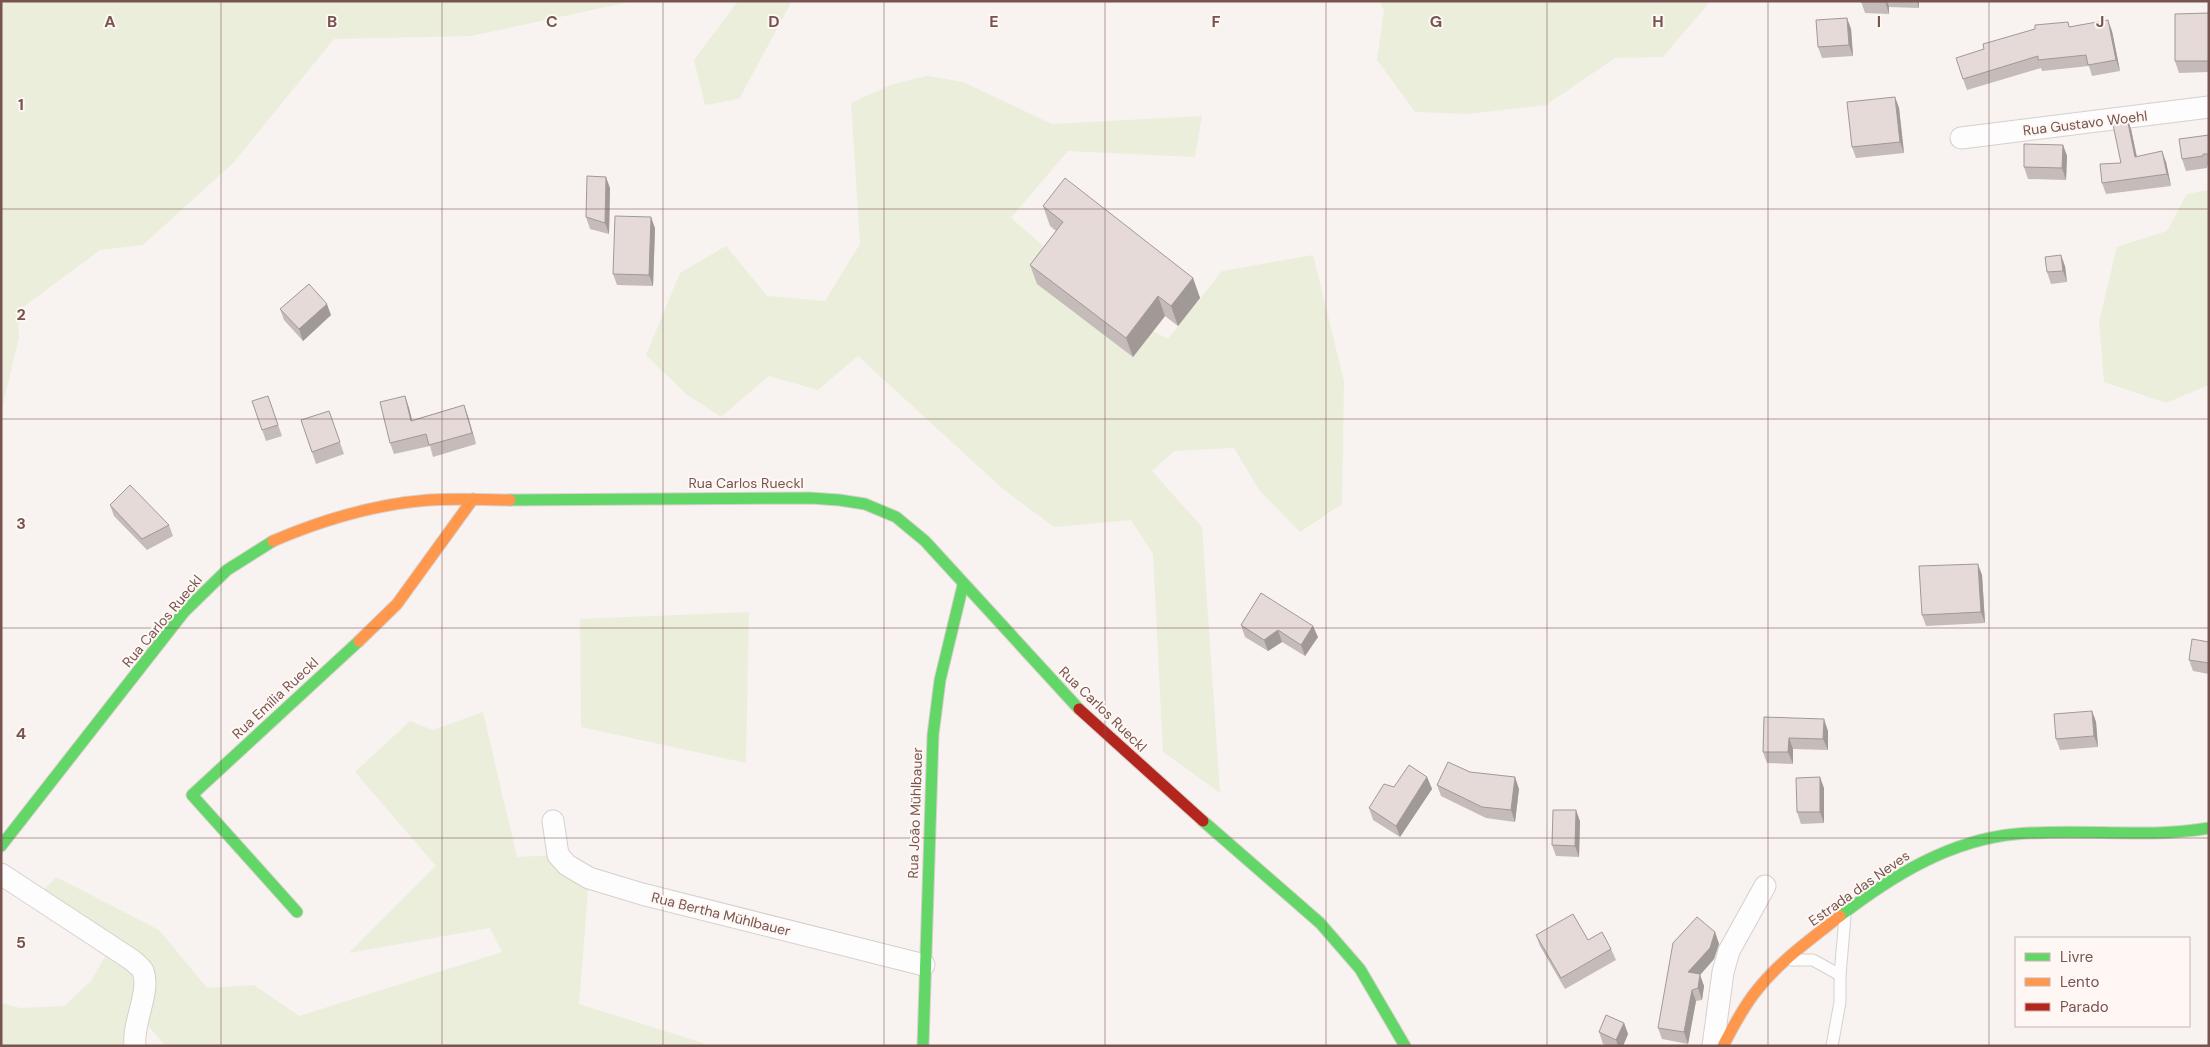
<svg xmlns="http://www.w3.org/2000/svg" width="2210" height="1047" font-family="'DM Sans',sans-serif">
<style>
.green{fill:#eaeedb}
.lines{fill:none;stroke-linecap:round;stroke-linejoin:round}
.lane-casing{stroke:#d8cfcc;stroke-width:13}
.street-casing{stroke:#d8cfcc;stroke-width:23}
.fast-casing{stroke:#d9d0cd;stroke-width:13}
.slow-casing{stroke:#d9d0cd;stroke-width:13}
.jam-casing{stroke:#d9d0cd;stroke-width:13}
.lane{stroke:#fefdfd;stroke-width:11}
.street{stroke:#fefdfd;stroke-width:21}
.fast{stroke:#63d668;stroke-width:11}
.slow{stroke:#ff974d;stroke-width:11}
.jam{stroke:#b3261e;stroke-width:11}
.wall{fill:#c5bbb9}
.shaded-wall{fill:#a09996}
.building{fill:#e5dad7;stroke:#a09996}
.grid{fill:none;stroke:#77544f;stroke-width:1;stroke-opacity:0.55}
.labels{text-anchor:middle;dominant-baseline:central;stroke-width:4;stroke-linejoin:round;paint-order:stroke}
.street-label{font-size:14px;fill:#77544f;stroke:#fef7f3}
.grid-label{font-size:16px;text-anchor:middle;font-weight:bold;fill:#77544f;stroke:#fef7f3;stroke-width:4;stroke-linejoin:round;paint-order:stroke}
</style>
<rect width="100%" height="100%" fill="#f8f3f0"/>
<!-- green -->
<g class="green">
<path d="M1,1H634L471,36L334,39L234,162L143,245L100,250L18,311L19,338L1,412Z"/>
<path d="M738,1H792L739,99L705,105L694,60Z"/>
<path d="M1380,1H1709V3L1663,57L1615,58L1546,105L1468,114L1415,112L1377,60L1384,10Z"/>
<path d="M927,76L963,82L1052,124L1202,116L1195,157L1068,151L1011,218L1057,258L1153,331L1168,339L1222,271L1313,255L1344,381L1342,504L1300,532L1259,490L1234,448L1174,451L1152,471L1202,527L1220,793L1163,752L1153,554L1131,520L1054,527L1003,489L858,356L818,390L769,376L721,417L686,394L646,355L680,273L726,246L767,296L825,301L860,244L851,103L893,84Z"/>
<path d="M2209,190V385L2166,403L2104,382L2099,322L2117,247L2167,231L2187,194Z"/>
<path d="M749,612L746,763L581,727L580,619Z"/>
<path d="M483,712L517,857L558,855L589,878L579,1004L703,1043L704,1046H166L138,1015L135,1046H1V1003L20,1008L64,1006L91,981L111,946L37,897L56,877L159,930L207,988L254,985L299,1016L502,952L490,928L349,953L436,866L355,772L410,721L433,730Z"/>
</g>
<g class="lines">
<!-- lane casing -->
<g class="lane-casing">
<g id="lane">
<path d="M1792,960H1813L1840,975V1002L1832,1046"/>
<path d="M1840,975L1845,917"/>
</g>
</g>
<!-- street casing -->
<g class="street-casing">
<g id="street">
<path d="M1961,138L2209,107"/>
<path d="M553,821L558,855L567,865L589,878L642,894L924,965"/>
<path d="M1,874L132,960C135,963 141,967 143,971C151,991 132,1023 135,1046"/>
<path d="M1713,1046L1723,972L1729,951L1765,886"/>
</g>
</g>
<!-- fast casing -->
<g class="fast-casing">
<g id="fast">
<path d="M510,500L810,498L839,500L865,504L896,517L925,541L1079,709"/>
<path d="M1203,821L1320,923L1360,969L1405,1046"/>
<path d="M1,846L184,612L227,570L273,541"/>
<path d="M297,912L192,795L359,641"/>
<path d="M1840,916C1892,876 1950,840 2016,834C2081,828 2145,839 2209,828"/>
<path d="M923,1046L933,735L940,680L963,585"/>
</g>
</g>
<!-- slow casing -->
<g class="slow-casing">
<g id="slow">
<path d="M273,541C322,520 376,504 429,500C456,498 483,500 510,500"/>
<path d="M359,641L397,604L473,499"/>
<path d="M1723,1046C1733,1027 1743,1007 1757,990C1780,961 1811,939 1840,916"/>
</g>
</g>
<!-- jam casing -->
<g class="jam-casing">
<path id="jam" d="M1079,709L1203,821"/>
</g>
<!-- lane -->
<use href="#lane" class="lane"/>
<!-- street -->
<use href="#street" class="street"/>
<!-- fast -->
<use href="#fast" class="fast"/>
<!-- slow -->
<use href="#slow" class="slow"/>
<!-- jam -->
<use href="#jam" class="jam"/>
</g>
<!-- wall -->
<g class="wall">
<path d="M1861,1H1919V8L1889,7V14L1865,13Z"/>
<path d="M2209,13V72L2179,73L2175,61Z"/>
<path d="M1847,18L1851,29L1853,56L1822,58L1818,47Z"/>
<path d="M2070,27L2112,31L2120,71L2092,76L2089,66L2042,71L2041,68L1967,90L1963,79L1984,49L2035,29Z"/>
<path d="M1895,97L1899,108L1904,153L1856,158L1852,147Z"/>
<path d="M2127,118L2131,129L2137,157L2166,162L2171,186L2106,194L2102,183L2121,163Z"/>
<path d="M2209,135V166H2207V168L2186,171L2182,159Z"/>
<path d="M2063,145L2067,156L2066,180L2028,179L2024,167Z"/>
<path d="M610,188L609,234L590,229L586,217Z"/>
<path d="M1043,206L1193,278L1200,298L1178,326L1165,316L1133,357L1037,284L1030,265L1056,231L1050,226Z"/>
<path d="M655,228L653,286L617,285L613,274Z"/>
<path d="M2065,266L2067,282L2051,284L2047,272Z"/>
<path d="M280,309L331,315L303,341L284,320Z"/>
<path d="M268,396L282,436L266,441L252,401Z"/>
<path d="M405,396L409,408L412,420L464,405L476,444L433,457L430,446L394,454L390,443Z"/>
<path d="M329,411L344,454L316,464L301,420Z"/>
<path d="M110,505L169,525L173,536L147,550L114,516Z"/>
<path d="M1982,575L1985,623L1926,626L1922,615Z"/>
<path d="M1261,593L1318,637L1305,656L1282,642L1268,651L1245,637L1241,625Z"/>
<path d="M2209,642V674L2193,671L2189,660Z"/>
<path d="M2092,711L2096,722L2098,747L2060,750L2056,739Z"/>
<path d="M1764,717L1828,731V750L1793,749V764L1767,763L1763,752Z"/>
<path d="M1470,772L1519,789L1515,822L1486,818L1441,796L1437,785Z"/>
<path d="M1427,777L1432,789L1400,837L1373,820L1369,808L1394,787Z"/>
<path d="M1824,788V823L1801,824L1797,812Z"/>
<path d="M1580,821L1579,857L1556,856L1552,845Z"/>
<path d="M1715,932L1719,944L1714,959L1700,975L1704,986L1702,1000L1696,1001L1688,1044L1662,1039L1658,1028Z"/>
<path d="M1536,935L1588,940L1611,949L1616,960L1565,989L1540,946Z"/>
<path d="M1624,1023L1628,1034L1623,1046H1608L1603,1044L1599,1032Z"/>
</g>
<!-- shaded-wall -->
<g class="shaded-wall">
<path d="M1885,1H1887L1889,7V14Z"/>
<path d="M1917,1H1919V8Z"/>
<path d="M1847,18L1851,29L1853,56L1849,45Z"/>
<path d="M2108,20L2112,31L2120,71L2116,60Z"/>
<path d="M1895,97L1899,108L1904,153L1900,142Z"/>
<path d="M2127,118L2131,129L2139,168L2135,157Z"/>
<path d="M2063,145L2067,156L2066,180L2062,168Z"/>
<path d="M2162,151L2166,162L2171,186L2167,174Z"/>
<path d="M606,177L610,188L609,234L605,223Z"/>
<path d="M651,217L655,228L653,286L649,275Z"/>
<path d="M2061,255L2065,266L2067,282L2063,271Z"/>
<path d="M1193,278L1200,298L1178,326L1171,306Z"/>
<path d="M1158,296L1165,316L1133,357L1126,338Z"/>
<path d="M327,304L331,315L303,341L299,329Z"/>
<path d="M405,396L409,408L415,432L411,421Z"/>
<path d="M464,405L468,416L476,444L472,433Z"/>
<path d="M1978,564L1982,575L1985,623L1981,612Z"/>
<path d="M1313,626L1318,637L1305,656L1301,645Z"/>
<path d="M1278,630L1282,642L1268,651L1264,640Z"/>
<path d="M2092,711L2096,722L2098,747L2094,736Z"/>
<path d="M1824,719L1828,731V750L1823,739Z"/>
<path d="M1789,738L1793,749V764L1788,752Z"/>
<path d="M1427,777L1432,789L1400,837L1396,826Z"/>
<path d="M1515,777L1519,789L1515,822L1511,810Z"/>
<path d="M1820,777L1824,788V823L1820,812Z"/>
<path d="M1576,810L1580,821L1579,857L1575,846Z"/>
<path d="M1715,932L1719,944L1714,959L1700,975L1704,986L1702,1000L1698,988L1688,972Z"/>
<path d="M1692,990L1696,1001L1688,1044L1684,1032Z"/>
<path d="M1624,1023L1628,1034L1623,1046H1618L1616,1040Z"/>
</g>
<!-- building -->
<g class="building">
<rect x="1861" y="1" width="24" height="1"/>
<path d="M2209,13V61H2175V14Z"/>
<path d="M1847,18L1849,45L1818,47L1816,20Z"/>
<path d="M2108,20L2116,60L2088,65L2086,55L2038,60V56L1963,79L1956,58L1984,49L1983,44L2035,29V25L2068,22L2069,27Z"/>
<path d="M1895,97L1900,142L1852,147L1847,102Z"/>
<path d="M2127,118L2135,157L2162,151L2167,174L2102,183L2100,164L2121,163L2112,120Z"/>
<path d="M2209,135V154H2203V156L2182,159L2179,139Z"/>
<path d="M2024,144L2063,145L2062,168L2024,167Z"/>
<path d="M587,176L606,177L605,223L586,217Z"/>
<path d="M1065,178L1193,278L1171,306L1158,296L1126,338L1030,265L1063,222L1043,206Z"/>
<path d="M615,216L651,217L649,275L613,274Z"/>
<path d="M2061,255L2063,271L2047,272L2045,257Z"/>
<path d="M309,284L327,304L299,329L280,309Z"/>
<path d="M268,396L278,425L262,430L252,401Z"/>
<path d="M405,396L411,421L464,405L472,433L429,445L426,434L390,443L380,402Z"/>
<path d="M329,411L340,442L312,452L301,420Z"/>
<path d="M130,485L169,525L142,539L110,505Z"/>
<path d="M1978,564L1981,612L1922,615L1919,566Z"/>
<path d="M1261,593L1313,626L1301,645L1278,630L1264,640L1241,625Z"/>
<path d="M2192,639L2209,642V663L2189,660Z"/>
<path d="M2092,711L2094,736L2056,739L2054,714Z"/>
<path d="M1764,717L1824,719L1823,739L1789,738L1788,752H1763Z"/>
<path d="M1448,762L1470,772L1515,777L1511,810L1482,807L1437,785Z"/>
<path d="M1409,765L1427,777L1396,826L1369,808L1384,784L1394,787Z"/>
<path d="M1820,777V812H1797L1796,778Z"/>
<path d="M1553,810H1576L1575,846L1552,845Z"/>
<path d="M1573,914L1588,940L1602,932L1611,949L1561,978L1536,935Z"/>
<path d="M1697,917L1715,932L1710,948L1688,972L1700,974L1698,988L1692,990L1684,1032L1658,1028L1673,943Z"/>
<path d="M1606,1015L1624,1023L1616,1040L1599,1032Z"/>
</g>
<!-- grid -->
<path class="grid" d="M221,1V1046M442,1V1046M663,1V1046M884,1V1046M1105,1V1046M1326,1V1046M1547,1V1046M1768,1V1046M1989,1V1046M1,209H2209M1,419H2209M1,628H2209M1,838H2209"/>
<g class="labels">
<!-- street labels -->
<g class="street-label">
<text transform="translate(2085 123) rotate(-7)">Rua Gustavo Woehl</text>
<text x="746" y="483">Rua Carlos Rueckl</text>
<text transform="translate(162 621) rotate(-50)">Rua Carlos Rueckl</text>
<text transform="translate(275 698) rotate(-43)">Rua Emília Rueckl</text>
<text transform="translate(1103 709) rotate(44)">Rua Carlos Rueckl</text>
<text transform="translate(915 813) rotate(-88)">Rua João Mühlbauer</text>
<text transform="translate(1859 888) rotate(-35)">Estrada das Neves</text>
<text transform="translate(721 914) rotate(14)">Rua Bertha Mühlbauer</text>
</g>
</g>
<g class="grid-label">
<text x="110" y="27">A</text>
<text x="332" y="27">B</text>
<text x="552" y="27">C</text>
<text x="774" y="27">D</text>
<text x="994" y="27">E</text>
<text x="1216" y="27">F</text>
<text x="1436" y="27">G</text>
<text x="1658" y="27">H</text>
<text x="1879" y="27">I</text>
<text x="2100" y="27">J</text>
<text x="21" y="110">1</text>
<text x="21" y="320">2</text>
<text x="21" y="529">3</text>
<text x="21" y="739">4</text>
<text x="21" y="948">5</text>
</g>
<!-- border -->
<rect width="2210" height="1047" fill="none" stroke="#77544f" stroke-width="5"/>
<!-- legend -->
<rect x="2015" y="937" width="175" height="90" fill="#fef7f3" stroke="#c8b6b1"/>
<rect x="2025" y="953" width="25" height="8" fill="#63d668" stroke="#c8b6b1"/>
<text x="2060" y="962" font-size="15" fill="#77544f">Livre</text>
<rect x="2025" y="978" width="25" height="8" fill="#ff974d" stroke="#c8b6b1"/>
<text x="2060" y="987" font-size="15" fill="#77544f">Lento</text>
<rect x="2025" y="1003" width="25" height="8" fill="#b3261e" stroke="#c8b6b1"/>
<text x="2060" y="1012" font-size="15" fill="#77544f">Parado</text>
</svg>
